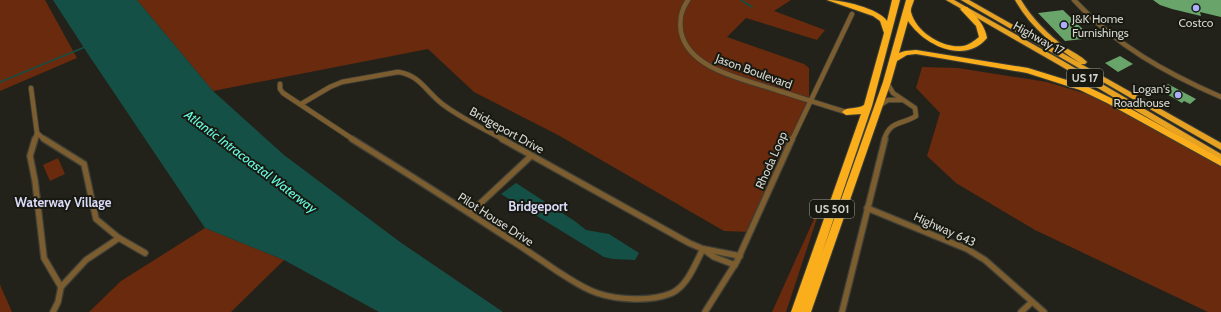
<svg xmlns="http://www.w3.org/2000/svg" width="1221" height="312" font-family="Cabin,sans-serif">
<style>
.green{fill:#692a0d}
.water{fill:#155046}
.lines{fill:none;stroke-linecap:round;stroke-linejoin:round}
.stream{stroke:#155046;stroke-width:1.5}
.building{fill:#69a46b}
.minor-far1-casing{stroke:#3e3f37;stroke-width:6}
.minor-casing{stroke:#3e3f37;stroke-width:8}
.trunk-casing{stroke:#3e3f37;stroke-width:2}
.motorway-casing{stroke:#3e3f37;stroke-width:2}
.minor-far1{stroke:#7b5d30;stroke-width:4.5}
.minor{stroke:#7b5d30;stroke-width:5.5}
.trunk{fill:#e8a222;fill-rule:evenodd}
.motorway{fill:#faae1c;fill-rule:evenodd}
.poi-dot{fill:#acaffb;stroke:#181911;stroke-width:1.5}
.labels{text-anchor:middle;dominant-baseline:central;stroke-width:4;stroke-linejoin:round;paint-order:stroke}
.shield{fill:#181911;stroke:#9c9d96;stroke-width:1}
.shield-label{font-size:11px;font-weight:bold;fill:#d4d5cf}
.poi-label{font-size:12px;fill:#d4d5cf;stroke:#181911;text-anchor:start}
.street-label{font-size:12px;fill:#d4d5cf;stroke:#181911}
.water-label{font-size:13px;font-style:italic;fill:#66fce1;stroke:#181911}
.neighbourhood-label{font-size:13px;font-weight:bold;fill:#d8daf8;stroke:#181911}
</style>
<rect width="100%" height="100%" fill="#22221a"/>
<!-- green -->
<g class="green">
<path d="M0,0H45L77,58L0,91Z"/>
<path d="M137,0H791L774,11L825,30L817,40L746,18L727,37L804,64L809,68V101L750,232L724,231L558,135L474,92L428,49L213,91Z"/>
<path d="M922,67L958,68L1047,82L1110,101L1221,163V312H1208L1035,230L956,183L927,156L940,113L916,88Z"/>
<path d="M58,158L65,174L50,181L43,165Z"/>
<path d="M824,197L786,312H772Z"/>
<path d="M205,228L284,260L231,312H89L121,281Z"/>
<path d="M0,284L1,287L12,312H0Z"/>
</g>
<!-- water -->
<g class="water">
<path d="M53,0H137L213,91L284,155L400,242L503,312H379L284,260L205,228L88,54Z"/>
<path d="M516,183L576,222L586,230L609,234L639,253L635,260L613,259L604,257L501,194Z"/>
</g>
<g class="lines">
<!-- stream -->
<g class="stream">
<path d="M741,0L752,7"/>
<path d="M0,82L85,47"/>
</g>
</g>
<!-- building -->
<g class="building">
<path d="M1153,0H1221V17L1200,12L1201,16L1172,9L1160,5Z"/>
<path d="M1063,10L1092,38L1065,41L1038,13Z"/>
<path d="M1120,56L1133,64L1118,72L1105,63Z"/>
<path d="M1168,84L1196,99L1190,104L1184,101L1182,103L1160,90Z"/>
</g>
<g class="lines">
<!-- minor-far1 casing -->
<g class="minor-far1-casing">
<g id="minor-far1">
<path d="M688,0C681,10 679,19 681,32C689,70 745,79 776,90C799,97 822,105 846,112"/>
<path d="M1074,0C1115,45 1166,73 1221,97"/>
<path d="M280,84V89L283,93L354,140"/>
<path d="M31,88L37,133L35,140"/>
<path d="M301,104L330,87L342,82L398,72C421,75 427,94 445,106C463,119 484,129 504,140"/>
<path d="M879,106L888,100H902"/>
<path d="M37,133L45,140"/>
<path d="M792,140L852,14"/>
<path d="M884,140C890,120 902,125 916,116L915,108L893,93L887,83"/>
</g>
</g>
<!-- minor casing -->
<g class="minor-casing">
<g id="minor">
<path d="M35,139L30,156L35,181L44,258L61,287L58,302L53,312"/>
<path d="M44,139L84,164L96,219L119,238L86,260L61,287"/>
<path d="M352,139C405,172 457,205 509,239C525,249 541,260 557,271C570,279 582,288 597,293C618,300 651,302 672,293C688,285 695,264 703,249"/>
<path d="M502,139L689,243L703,249L714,257L735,265"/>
<path d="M867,208L967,249L985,260L1044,312"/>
<path d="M470,213L531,156"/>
<path d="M119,238L145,253"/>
<path d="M704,249L740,256"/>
<path d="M705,312L737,261L792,139"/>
<path d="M842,312L885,139"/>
<path d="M1021,312L1032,302"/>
</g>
</g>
<!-- trunk casing -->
<g class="trunk-casing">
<g id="trunk">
<path d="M946,0H954L1063,61L1221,154V161L1059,65Z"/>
<path d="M961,0H969L1080,63C1054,46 1031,28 1015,0H1021C1033,20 1048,34 1066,48C1073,52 1081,56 1087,62L1085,64H1081L1221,143V150Z"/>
</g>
</g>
<!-- motorway casing -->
<g class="motorway-casing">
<path id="motorway" d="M827,0C842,0 878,8 887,21L892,0H900L872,106L822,253L883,82L906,0H914C913,4 910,9 911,12C916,32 943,49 963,46C969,45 974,41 979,37L976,26L960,9L964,7H967C976,16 985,25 987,38C964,65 924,45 908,21L899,53L905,51L916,50L1028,68L1086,86L1113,99L1221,159V166L1107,103L1080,90L1027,73L916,54L907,55L897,61L891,82L811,312H791L861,114L846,115L842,112C847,106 857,110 864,105L884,33L880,21L873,16Z"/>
</g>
<!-- minor-far1 -->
<use href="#minor-far1" class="minor-far1"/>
<!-- minor -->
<use href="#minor" class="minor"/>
<!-- trunk -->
<use href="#trunk" class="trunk"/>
<!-- motorway -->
<use href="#motorway" class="motorway"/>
</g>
<!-- markers -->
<g class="poi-dot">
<circle cx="1196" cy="8" r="4"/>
<circle cx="1064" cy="25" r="4"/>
<circle cx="1178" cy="95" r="4"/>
</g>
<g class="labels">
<!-- shield labels -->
<g class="shield">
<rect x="1067" y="69" width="36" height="18" rx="3"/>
<rect x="810" y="200" width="44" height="18" rx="3"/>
</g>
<g class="shield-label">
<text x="1085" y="78">US 17</text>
<text x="832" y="209">US 501</text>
</g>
<!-- poi labels -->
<g class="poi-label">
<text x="1072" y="18">J&amp;K Home<tspan x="1072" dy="14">Furnishings</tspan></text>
<text x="1196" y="22" text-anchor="middle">Costco</text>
<text x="1170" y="88" text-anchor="end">Logan's<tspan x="1170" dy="14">Roadhouse</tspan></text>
</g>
<!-- street labels -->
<g class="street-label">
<text transform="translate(1039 38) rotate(29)">Highway 17</text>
<text transform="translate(754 71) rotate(20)">Jason Boulevard</text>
<text transform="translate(507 130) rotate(29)">Bridgeport Drive</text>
<text transform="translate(771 160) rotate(-66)">Rhoda Loop</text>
<text transform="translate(496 219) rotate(33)">Pilot House Drive</text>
<text transform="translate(945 229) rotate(24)">Highway 643</text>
</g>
<!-- water labels -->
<g class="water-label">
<text transform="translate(251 161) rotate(37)">Atlantic Intracoastal Waterway</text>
</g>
<!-- neighbourhood labels -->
<g class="neighbourhood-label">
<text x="63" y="202">Waterway Village</text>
<text x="538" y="206">Bridgeport</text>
</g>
</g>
</svg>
